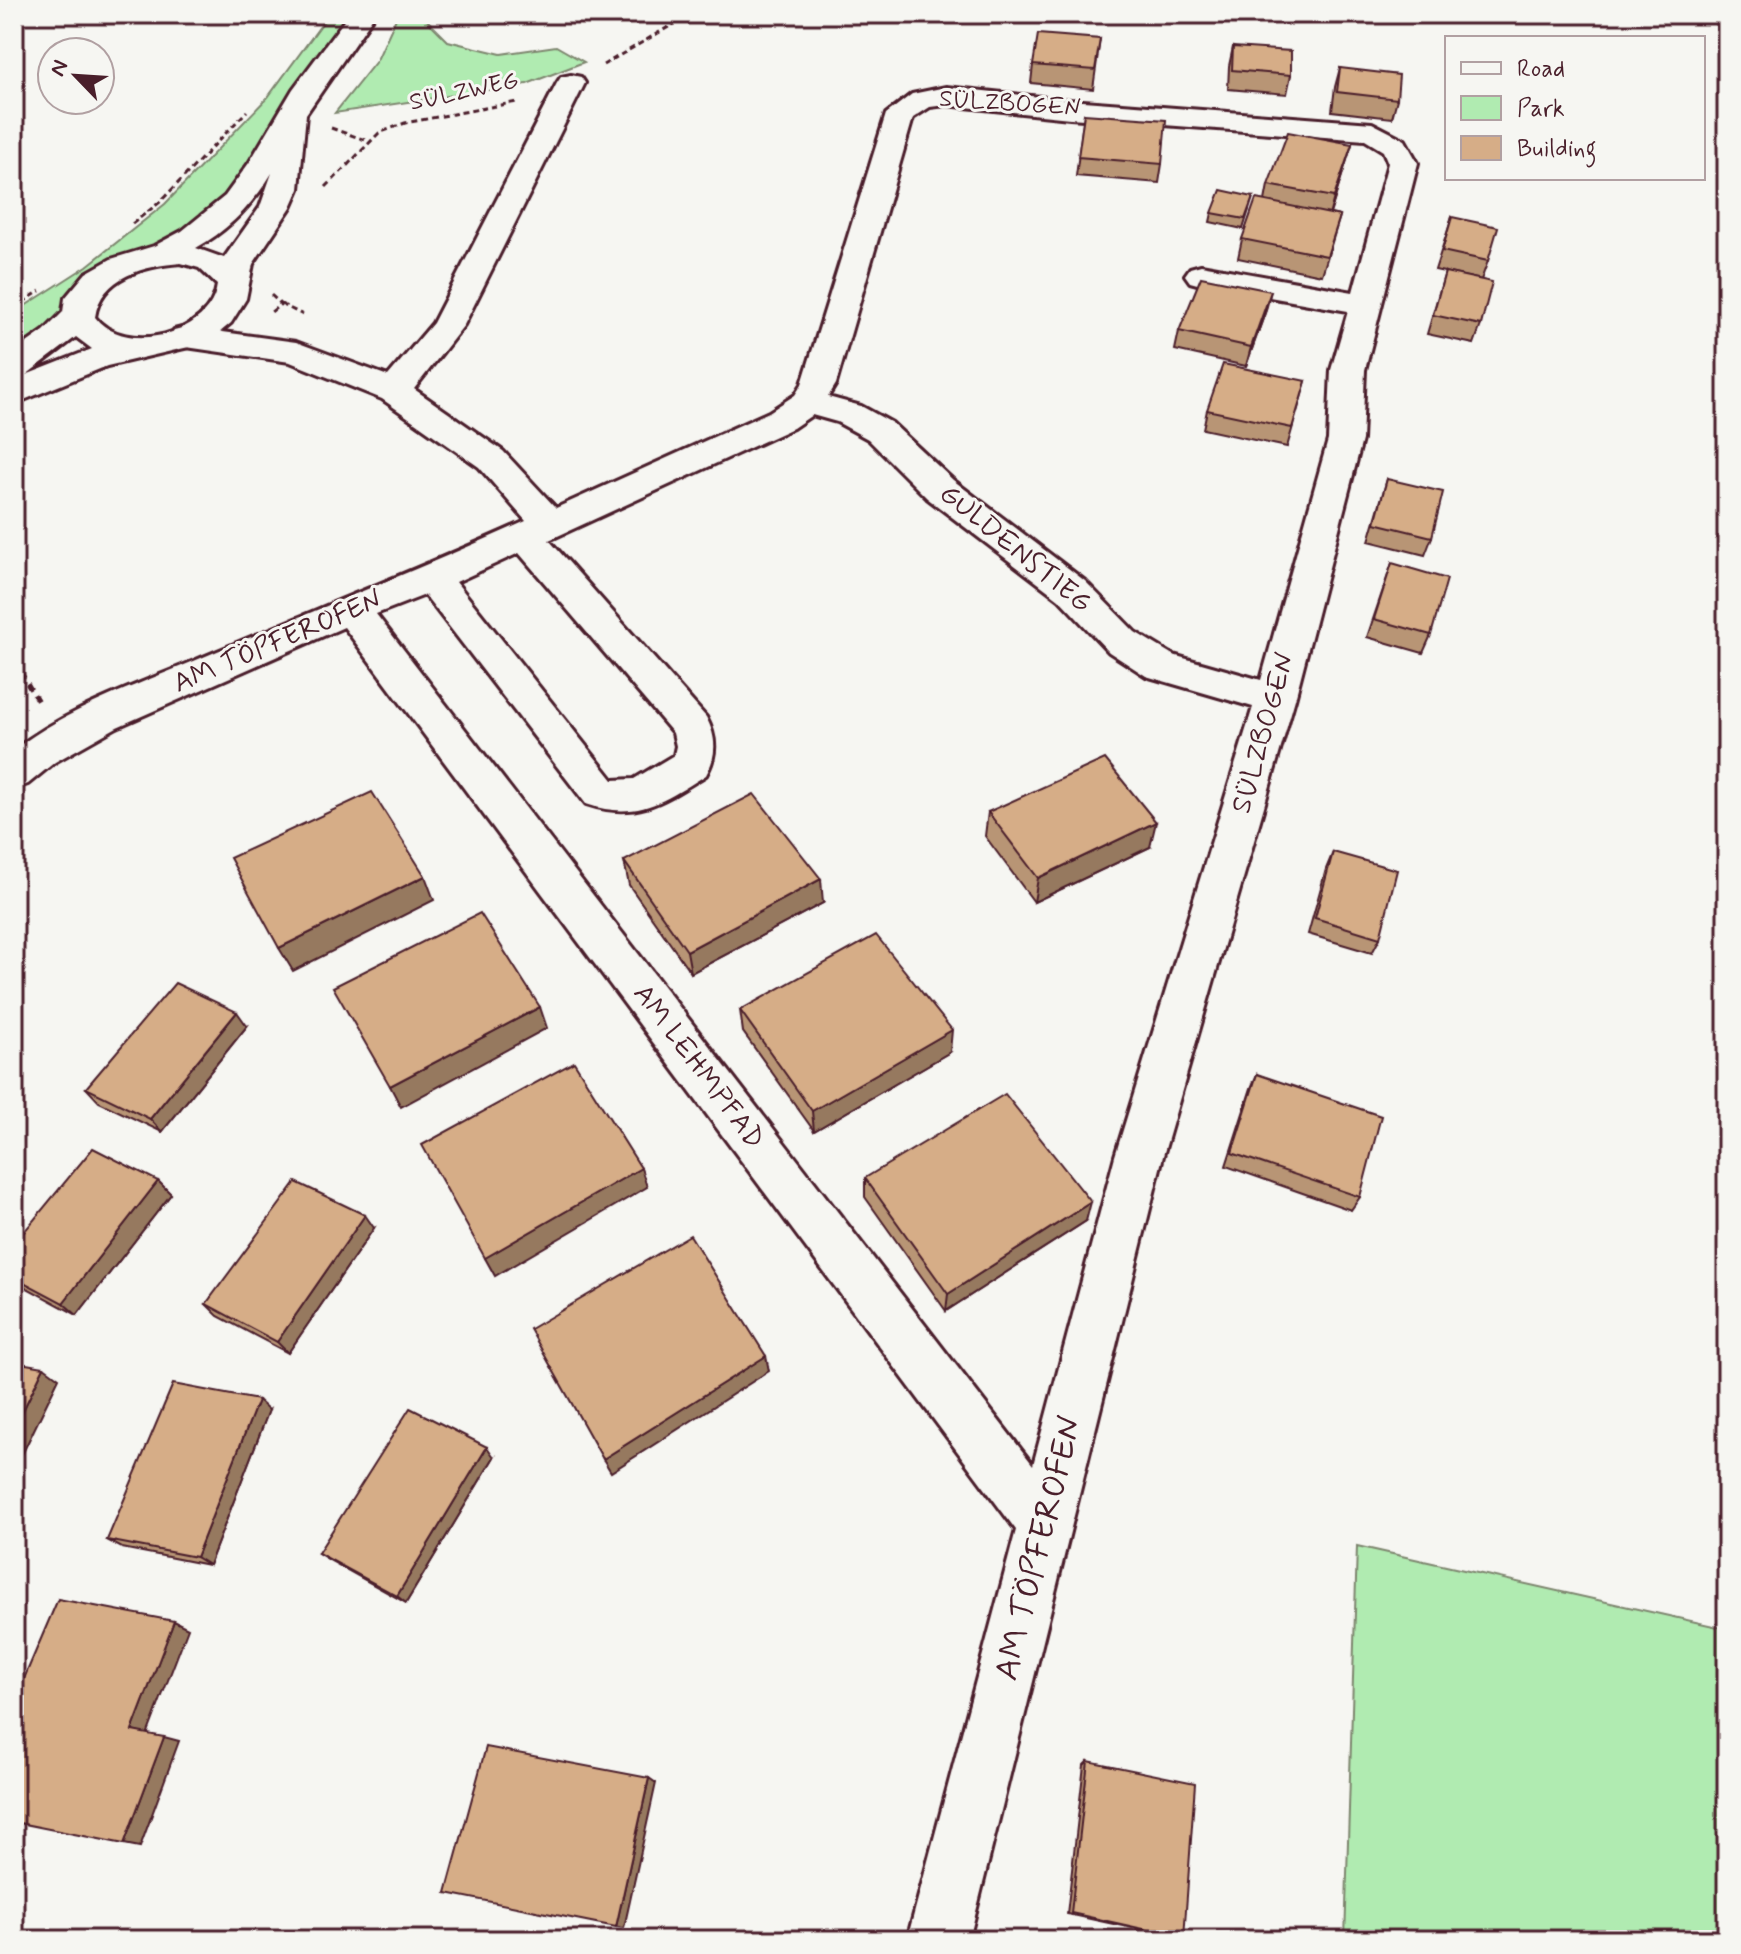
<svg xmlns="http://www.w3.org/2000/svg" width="1741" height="1954" font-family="Mynerve,sans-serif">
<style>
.green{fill:#b0ebb1;stroke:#7d856e;stroke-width:2}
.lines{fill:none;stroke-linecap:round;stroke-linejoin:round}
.minor-casing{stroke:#4a1f2b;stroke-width:6}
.major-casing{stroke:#4a1f2b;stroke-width:6}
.path-far1{stroke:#4a1f2b;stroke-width:3;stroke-dasharray:6 4;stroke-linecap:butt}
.path{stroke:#4a1f2b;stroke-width:5;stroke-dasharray:7 6;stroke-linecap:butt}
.minor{fill:#f6f6f2;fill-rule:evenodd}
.major{fill:#f6f6f2;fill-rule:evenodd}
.wall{fill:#b89574;stroke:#4a1f2b;stroke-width:2}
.shaded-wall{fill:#96795e;stroke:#4a1f2b;stroke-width:2}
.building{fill:#d6ad87;stroke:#4a1f2b;stroke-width:2}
.labels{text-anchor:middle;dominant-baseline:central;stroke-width:6;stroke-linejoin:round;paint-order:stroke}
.far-street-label{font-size:24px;fill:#4a1f2b;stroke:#f6f6f2}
.street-label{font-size:28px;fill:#4a1f2b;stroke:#f6f6f2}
.near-street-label{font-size:34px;fill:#4a1f2b;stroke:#f6f6f2}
</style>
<rect width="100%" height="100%" fill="#f6f6f2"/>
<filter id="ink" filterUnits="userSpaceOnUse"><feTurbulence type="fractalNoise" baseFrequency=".0125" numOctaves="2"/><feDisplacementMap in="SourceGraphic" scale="16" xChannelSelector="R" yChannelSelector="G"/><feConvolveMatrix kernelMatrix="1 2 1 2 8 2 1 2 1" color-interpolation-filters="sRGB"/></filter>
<g filter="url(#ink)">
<!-- green -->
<g class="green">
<path d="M329,14H347L240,194L73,302L14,365V313L87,266L165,204L268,97Z"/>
<path d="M398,14H421L448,41L501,54L556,46L584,62L527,84L335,113L377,60Z"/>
<path d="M1357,1546L1727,1629V1940H1345Z"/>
</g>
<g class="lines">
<!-- minor casing -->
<g class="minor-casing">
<path id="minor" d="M571,75L581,77L585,83L464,325L414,389L503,451L556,508L769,412L795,395L802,384L886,114L912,94L946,87L1070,100L1372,123L1405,140L1418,163L1365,370L1362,440L1295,699L1163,1156L969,1940H907L1016,1530L344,627L117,727L55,762L28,784L14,789V750C66,709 133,687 194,661C305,614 417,570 526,521L479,467L382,399L290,362L186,347L174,344L170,337L174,330L186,327L296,342L388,376L433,323L557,83L561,77ZM946,105L1070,118L1365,140L1383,151L1388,163L1353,292L1201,265L1190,268L1185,275L1190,282L1201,285L1348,311L1331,370L1328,440L1261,680L1173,655L1135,632L1085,581L953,480L892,423L861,406L828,397L836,384L913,118L930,107ZM812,415L837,422L868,439L927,498L1059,599L1109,652L1146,676L1253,707L1115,1156L1033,1465L376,614L425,595L586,804C637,821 663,802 706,775C717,755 717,738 706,717L549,540L793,428ZM519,553L673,733L676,746L674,755L634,779L613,780L456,582Z"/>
</g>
<!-- major casing -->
<g class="major-casing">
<path id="major" d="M349,14H375L306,114L299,189L291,207L253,264L246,299L231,323L214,337L193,346L107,366L14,404V380L25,376L14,379V352L44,331L63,312L65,298L86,273L111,259L154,246L182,231L225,196L249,163L293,89ZM272,173L260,207L224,258L196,248C229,230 253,204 272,173ZM181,263L199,268L217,285C211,335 124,356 95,317C101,276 145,266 181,263ZM76,337L92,349L26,375Z"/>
</g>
<!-- path-far1 -->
<g class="path-far1">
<path d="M603,65L691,14"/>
<path d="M331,128L368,141"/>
<path d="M326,187L379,133L405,123L517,102"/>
<path d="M132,224L160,202L247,111"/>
<path d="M271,295L281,304L271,312"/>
<path d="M281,304L303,315"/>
<path d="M14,308L40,291"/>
</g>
<!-- path -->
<path class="path" d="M14,661L40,705"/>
<!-- minor -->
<use href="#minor" class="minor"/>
<!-- major -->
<use href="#major" class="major"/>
</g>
<!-- wall -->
<g class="wall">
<path d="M1100,39L1093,89L1031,83L1033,65Z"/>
<path d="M1233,47L1291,75L1287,94L1228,89L1229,66Z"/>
<path d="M1340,68L1397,99L1392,118L1332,111L1335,87Z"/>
<path d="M1084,114L1162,164L1159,183L1076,176Z"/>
<path d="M1352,144L1330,214L1340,216L1322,275L1238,258L1242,239L1265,201L1268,185Z"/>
<path d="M1253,197L1243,229L1210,222L1212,213Z"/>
<path d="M1452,217L1488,261L1481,280L1435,270Z"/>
<path d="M1445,272L1481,325L1474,344L1427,334Z"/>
<path d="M1266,310L1246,366L1175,350L1179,331Z"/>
<path d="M1306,381L1287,447L1203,429L1207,410Z"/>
<path d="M1387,479L1432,537L1425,555L1369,541Z"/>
<path d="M1392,563L1431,635L1423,653L1367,637Z"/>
<path d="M988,812L1150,847L1034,902L985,836Z"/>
<path d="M1333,852L1380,938L1372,953L1308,934L1326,869Z"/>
<path d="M624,861L823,903L691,973L629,885Z"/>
<path d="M740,1010L950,1052L814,1131L743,1032Z"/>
<path d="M247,1026L162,1132L99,1102L86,1088Z"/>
<path d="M1257,1074L1360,1197L1351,1210L1226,1166L1251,1088Z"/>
<path d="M865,1178L1086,1221L946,1311L865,1197Z"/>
<path d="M158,1181L171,1194L77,1315L14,1281V1244Z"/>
<path d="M374,1228L288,1353L218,1316L206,1304Z"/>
<path d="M269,1410L209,1565L122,1548L107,1540Z"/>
<path d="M494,1457L406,1603L329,1560L318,1553Z"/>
<path d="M1088,1761L1184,1938H1178L1067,1914L1084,1765Z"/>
</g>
<!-- shaded-wall -->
<g class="shaded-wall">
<path d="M1352,144L1346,163L1329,216L1334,197Z"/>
<path d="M1271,291L1266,310L1246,366L1251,347Z"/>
<path d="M1156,822L1150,847L1034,902L1038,878Z"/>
<path d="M425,876L434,900L293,971L279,948Z"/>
<path d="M821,879L823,903L691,973L687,951Z"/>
<path d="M540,1007L547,1028L401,1107L390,1086Z"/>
<path d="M237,1012L247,1026L162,1132L150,1119Z"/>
<path d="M952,1030L950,1052L814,1131L812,1111Z"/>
<path d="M641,1168L647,1187L495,1276L485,1258Z"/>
<path d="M158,1181L171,1194L77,1315L63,1303Z"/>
<path d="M1091,1202L1086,1221L946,1311L948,1294Z"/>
<path d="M365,1215L374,1228L288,1353L277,1342Z"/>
<path d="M766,1356L769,1371L611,1472L603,1459Z"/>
<path d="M44,1367L59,1378L14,1471V1429Z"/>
<path d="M258,1400L269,1410L209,1565L196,1557Z"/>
<path d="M487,1447L494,1457L406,1603L397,1596Z"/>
<path d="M174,1621L188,1628L147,1735L132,1731Z"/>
<path d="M164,1737L179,1741L140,1847L124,1844Z"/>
<path d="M649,1778L656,1783L624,1928L616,1927Z"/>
</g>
<!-- building -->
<g class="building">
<path d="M1038,34L1100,39L1095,70L1033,65Z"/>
<path d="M1233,47L1291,51V75L1232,70Z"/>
<path d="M1340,68L1399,75L1397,99L1337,92Z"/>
<path d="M1084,114L1166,120L1162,164L1078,157Z"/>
<path d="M1288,132L1352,144L1334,197L1268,185Z"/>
<path d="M1221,190L1253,197L1245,219L1212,213Z"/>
<path d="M1256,199L1340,216L1327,256L1242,239Z"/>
<path d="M1452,217L1498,227L1488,261L1442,251Z"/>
<path d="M1445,272L1492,282L1481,325L1433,315Z"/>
<path d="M1201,277L1271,291L1251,347L1179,331Z"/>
<path d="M1223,364L1306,381L1292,428L1207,410Z"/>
<path d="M1387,479L1443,492L1432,537L1375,523Z"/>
<path d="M1392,563L1447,579L1431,635L1374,619Z"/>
<path d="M1105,759L1156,822L1038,878L988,812Z"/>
<path d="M372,792L425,876L279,948L230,858Z"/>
<path d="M754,794L821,879L687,951L624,861Z"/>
<path d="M1333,852L1397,870L1380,938L1315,918Z"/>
<path d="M480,913L540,1007L390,1086L333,987Z"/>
<path d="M876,935L952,1030L812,1111L740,1010Z"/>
<path d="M175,983L237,1012L150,1119L86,1088Z"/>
<path d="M574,1062L641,1168L485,1258L422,1145Z"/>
<path d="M1257,1074L1381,1116L1360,1197L1232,1153Z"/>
<path d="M1005,1094L1091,1202L948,1294L865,1178Z"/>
<path d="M93,1148L158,1181L63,1303L14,1277V1244Z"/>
<path d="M296,1182L365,1215L277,1342L206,1304Z"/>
<path d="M690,1235L766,1356L603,1459L530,1329Z"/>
<path d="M14,1362L44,1367L14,1429Z"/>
<path d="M173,1384L258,1400L196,1557L107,1540Z"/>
<path d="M410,1408L487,1447L397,1596L318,1553Z"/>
<path d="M58,1599L174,1621L132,1731L164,1737L124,1844L14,1822V1702Z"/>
<path d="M486,1747L649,1778L616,1927L446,1893Z"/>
<path d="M1088,1761L1195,1783L1184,1938L1071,1913Z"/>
</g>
</g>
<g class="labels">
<!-- far-street labels -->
<g class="far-street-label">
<text transform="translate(464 92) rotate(-12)">SÜLZWEG</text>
<text transform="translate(1010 104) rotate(4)">SÜLZBOGEN</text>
</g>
<!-- street labels -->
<g class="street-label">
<text transform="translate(1015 549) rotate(39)">GULDENSTIEG</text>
<text transform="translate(278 642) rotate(-23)">AM TÖPFEROFEN</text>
<text transform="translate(1264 733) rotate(-74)">SÜLZBOGEN</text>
<text transform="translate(698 1067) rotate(53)">AM LEHMPFAD</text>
</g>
<!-- near-street labels -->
<g class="near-street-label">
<text transform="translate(1039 1548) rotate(-76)">AM TÖPFEROFEN</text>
</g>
</g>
<!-- margin -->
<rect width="1741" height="1954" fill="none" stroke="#f6f6f2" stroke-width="48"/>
<rect x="24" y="24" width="1693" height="1906" fill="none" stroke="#4a1f2b" stroke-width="3" filter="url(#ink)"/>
<!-- legend -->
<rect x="1445" y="36" width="260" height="144" fill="#f6f6f2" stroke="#b1a0a2" stroke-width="2"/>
<rect x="1461" y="62" width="40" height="12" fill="#f6f6f2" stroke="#b1a0a2" stroke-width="2"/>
<text x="1517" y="76" font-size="24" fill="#4a1f2b">Road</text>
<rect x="1461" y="96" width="40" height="24" fill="#b0ebb1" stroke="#b1a0a2" stroke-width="2"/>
<text x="1517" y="116" font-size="24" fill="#4a1f2b">Park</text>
<rect x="1461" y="136" width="40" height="24" fill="#d6ad87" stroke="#b1a0a2" stroke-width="2"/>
<text x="1517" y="156" font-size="24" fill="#4a1f2b">Building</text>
<!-- north arrow -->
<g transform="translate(76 76) rotate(295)"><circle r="38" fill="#f6f6f2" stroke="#b1a0a2" stroke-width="2"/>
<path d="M0-6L14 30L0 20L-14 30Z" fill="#4a1f2b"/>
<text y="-12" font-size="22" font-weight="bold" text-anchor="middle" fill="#4a1f2b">N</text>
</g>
</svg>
